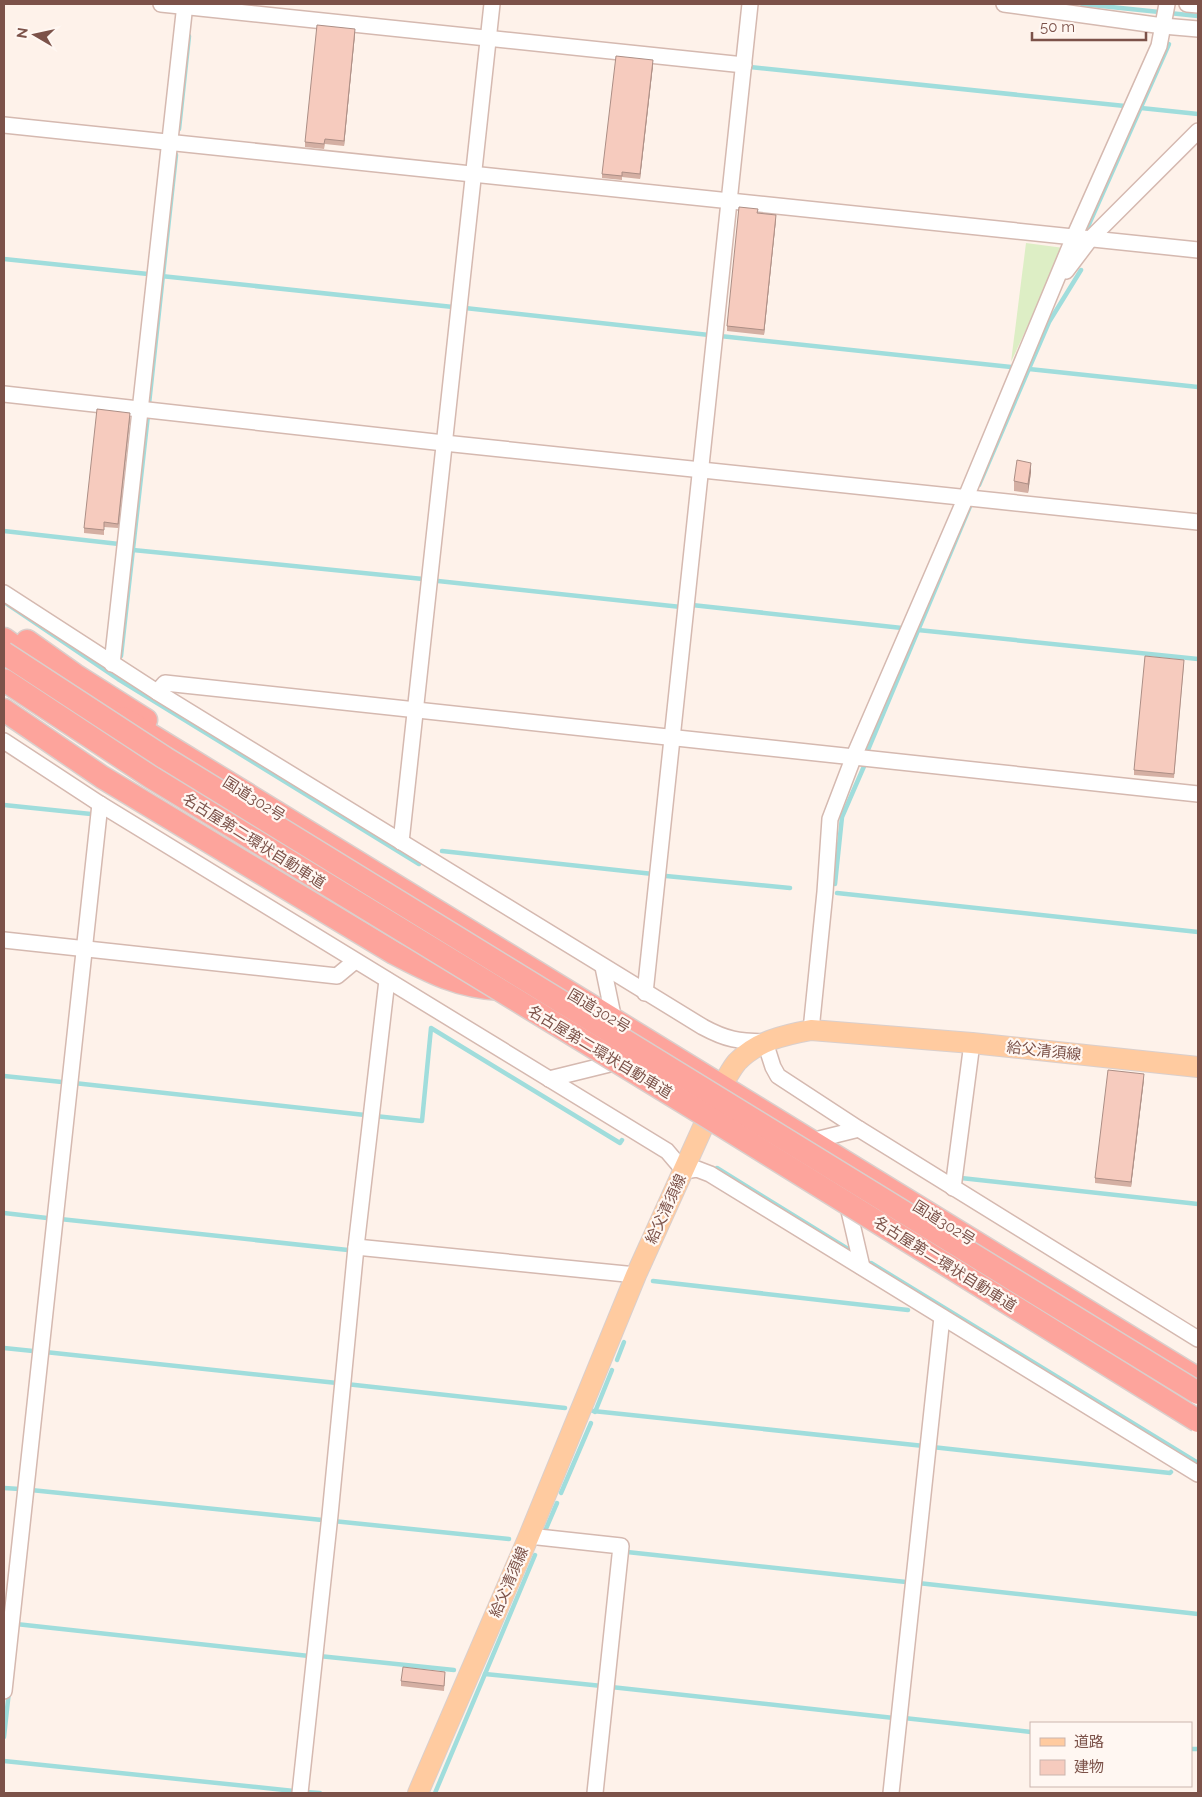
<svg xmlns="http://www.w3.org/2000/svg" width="1202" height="1797" font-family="Raleway,'Noto Sans JP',sans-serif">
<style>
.green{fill:#ddeec5}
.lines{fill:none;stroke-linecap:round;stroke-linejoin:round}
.stream{stroke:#a0dddc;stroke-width:4.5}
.minor-casing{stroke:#d5b9b0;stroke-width:18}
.major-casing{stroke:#dacfcc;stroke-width:22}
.highway-casing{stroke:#dacfcc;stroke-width:25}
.minor{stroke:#fff;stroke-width:15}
.major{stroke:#ffcba0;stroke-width:20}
.highway{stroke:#fda49c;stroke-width:22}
.highway-bridge-casing{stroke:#dacfcc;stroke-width:25;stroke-linecap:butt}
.highway-bridge{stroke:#fda49c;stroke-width:22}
.wall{fill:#d4afa3}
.shaded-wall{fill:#ac8e85}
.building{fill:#f6cbbe;stroke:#ac8e85}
.labels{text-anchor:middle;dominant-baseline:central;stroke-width:4.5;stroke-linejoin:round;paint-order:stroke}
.street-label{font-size:15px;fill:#7c5249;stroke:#fff7f2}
</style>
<rect width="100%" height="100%" fill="#fef2ea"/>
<!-- green -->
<path class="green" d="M1026,243L1064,248L1011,362Z"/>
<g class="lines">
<!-- stream -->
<g class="stream">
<path d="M1082,4L1198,16"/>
<path d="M750,67L1125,106"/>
<path d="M1141,108L1198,114"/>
<path d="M179,129L189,36"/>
<path d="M1086,231L1169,44"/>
<path d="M4,259L148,274"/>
<path d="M161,276L453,307"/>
<path d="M465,308L709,335"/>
<path d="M720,336L1011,367"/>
<path d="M1029,369L1198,387"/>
<path d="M149,404L176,155"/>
<path d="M979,485L1049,322L1081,270"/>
<path d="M4,531L119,544"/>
<path d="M133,550L423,579"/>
<path d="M438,581L681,607"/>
<path d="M4,602L118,679L419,864"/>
<path d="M692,605L902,628"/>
<path d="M918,630L1198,659"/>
<path d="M121,656L148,415"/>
<path d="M868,750L971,504H973"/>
<path d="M4,805L91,814"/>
<path d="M442,851L653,874"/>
<path d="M666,876L790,888"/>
<path d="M835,884L842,817L865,764H868"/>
<path d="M837,893L1198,932"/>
<path d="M4,1076L62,1082"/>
<path d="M74,1083L365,1115"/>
<path d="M375,1116L422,1121L431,1028L620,1143L622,1140"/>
<path d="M717,1168L848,1249"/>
<path d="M961,1178L1198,1204"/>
<path d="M4,1213L47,1218"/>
<path d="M60,1219L348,1250"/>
<path d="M871,1263L1198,1463"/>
<path d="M653,1281L908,1310"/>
<path d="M4,1348L33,1351"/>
<path d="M45,1352L337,1383"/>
<path d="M617,1360L624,1342"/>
<path d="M346,1384L565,1408"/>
<path d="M593,1411L924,1446"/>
<path d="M595,1412L612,1370"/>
<path d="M932,1447L1170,1473L1171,1472"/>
<path d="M4,1488L20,1489"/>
<path d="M30,1492L31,1490L322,1520"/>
<path d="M561,1493L591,1423"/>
<path d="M333,1521L509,1539"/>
<path d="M545,1531L557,1503"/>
<path d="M627,1552L906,1582"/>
<path d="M918,1586V1583L1198,1614"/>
<path d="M16,1624L309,1656"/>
<path d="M319,1656L454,1670"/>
<path d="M485,1674L602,1686"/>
<path d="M611,1687L894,1718"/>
<path d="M904,1718L1031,1732"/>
<path d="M4,1737L9,1691"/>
<path d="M1191,1749H1197"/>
<path d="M4,1761L294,1791"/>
<path d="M305,1792L320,1793"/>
<path d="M435,1793L535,1555"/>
</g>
<!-- minor casing -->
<g class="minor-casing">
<g id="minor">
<path d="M161,4L744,65"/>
<path d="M1004,4L1163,26L1198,29"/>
<path d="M1187,4L1198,5"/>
<path d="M4,125L1198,250"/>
<path d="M1066,271L1091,238L1198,131"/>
<path d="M4,394L444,443L1198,522"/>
<path d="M4,593L157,692L703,1027C727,1040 738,1041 765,1042L773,1067L778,1076L859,1129L1198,1339"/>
<path d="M112,664L185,4"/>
<path d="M157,692L165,683L1198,794"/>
<path d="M4,741L100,804L667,1151L684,1171L697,1169L710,1174L1198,1474"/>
<path d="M401,842L492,4"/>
<path d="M4,940L337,976L355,961"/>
<path d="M603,967L614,1020"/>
<path d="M645,993L750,4"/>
<path d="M811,1030L825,892L830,819L854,756L966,497L1074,237L1159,46L1167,4"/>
<path d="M549,1079L622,1061"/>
<path d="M811,1141L859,1129"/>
<path d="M953,1188L972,1043"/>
<path d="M846,1198L862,1267"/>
<path d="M356,1247L636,1275"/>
<path d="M529,1536L621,1546L595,1793"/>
<path d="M4,1691L100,804"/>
<path d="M300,1793L330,1515L356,1247L387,980"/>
<path d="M891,1793L942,1317"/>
</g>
</g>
<!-- major casing -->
<g class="major-casing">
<path id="major" d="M418,1793L529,1536L636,1275L722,1085C727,1078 731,1069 737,1062C757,1041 784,1035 811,1030L972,1043L1198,1067"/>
</g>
<!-- highway casing -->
<g class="highway-casing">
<g id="highway">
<path d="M4,639L36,662"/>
<path d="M27,641L75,675L146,720"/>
<path d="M4,710L102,777L394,953C430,972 459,987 500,989"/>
<path d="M123,718L1198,1379"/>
</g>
</g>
<!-- minor -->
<use href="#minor" class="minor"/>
<!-- major -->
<use href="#major" class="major"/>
<!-- highway -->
<use href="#highway" class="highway"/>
<!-- highway-bridge casing -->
<g class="highway-bridge-casing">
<g id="highway-bridge">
<path d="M4,653L165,758L1198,1393"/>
<path d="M4,680L151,777L721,1125L1198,1421"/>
</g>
</g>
<!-- highway-bridge -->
<use href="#highway-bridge" class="highway-bridge"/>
</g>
<!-- wall -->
<g class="wall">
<path d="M355,34L344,146L325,144L324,149L305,147V142Z"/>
<path d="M653,65L640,179L622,177V180L602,178V174Z"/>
<path d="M758,213L776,219L764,335L727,331V326Z"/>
<path d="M130,417L118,528L104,527V535L84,533V528Z"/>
<path d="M1031,472L1028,493L1014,491V481Z"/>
<path d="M1184,664L1174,778L1134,775V770Z"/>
<path d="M1144,1079L1131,1187L1095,1183V1178Z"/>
<path d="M445,1677L444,1691L401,1686V1681Z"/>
</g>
<!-- shaded-wall -->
<g class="shaded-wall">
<path d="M355,29V34L344,146V141Z"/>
<path d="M653,60V65L640,179V174Z"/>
<path d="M776,215V219L764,335V330Z"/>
<path d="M130,413V417L118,528V524Z"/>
<path d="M1031,463V472L1028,493V484Z"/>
<path d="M1144,1074V1079L1131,1187V1182Z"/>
</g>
<!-- building -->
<g class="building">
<path d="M317,25L355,29L344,141L325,139L324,144L305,142Z"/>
<path d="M616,56L653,60L640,174L622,172V176L602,174Z"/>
<path d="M739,207L758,209L757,213L776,215L764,330L727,326Z"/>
<path d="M97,409L130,413L118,524L104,522V530L84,528Z"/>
<path d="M1017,460L1031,463L1028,484L1014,481Z"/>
<path d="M1145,656L1184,660L1174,774L1134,770Z"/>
<path d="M1108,1070L1144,1074L1131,1182L1095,1178Z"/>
<path d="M403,1667L445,1672L444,1686L401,1681Z"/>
</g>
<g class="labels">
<!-- street labels -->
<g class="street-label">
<text transform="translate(254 799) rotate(32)">国道302号</text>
<text transform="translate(254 841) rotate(32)">名古屋第二環状自動車道</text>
<text transform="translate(599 1011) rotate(31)">国道302号</text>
<text transform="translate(1044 1051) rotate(6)">給父清須線</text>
<text transform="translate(600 1052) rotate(31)">名古屋第二環状自動車道</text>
<text transform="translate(666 1209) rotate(-65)">給父清須線</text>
<text transform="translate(944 1223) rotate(32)">国道302号</text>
<text transform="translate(945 1264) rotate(32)">名古屋第二環状自動車道</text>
<text transform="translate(509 1582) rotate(-67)">給父清須線</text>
</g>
</g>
<!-- border -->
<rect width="1202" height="1797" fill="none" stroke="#7c5249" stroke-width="10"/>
<!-- legend -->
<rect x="1030" y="1722" width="162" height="65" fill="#fff7f2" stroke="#cbb5ae"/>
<rect x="1040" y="1738" width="25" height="8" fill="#ffcba0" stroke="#cbb5ae"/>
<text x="1074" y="1747" font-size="15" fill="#7c5249">道路</text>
<rect x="1040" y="1760" width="25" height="15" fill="#f6cbbe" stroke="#cbb5ae"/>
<text x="1074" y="1772" font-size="15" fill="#7c5249">建物</text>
<!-- north arrow -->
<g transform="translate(35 35) rotate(279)" stroke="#fff7f2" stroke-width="4" paint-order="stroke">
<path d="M0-4L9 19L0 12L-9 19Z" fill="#7c5249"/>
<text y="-8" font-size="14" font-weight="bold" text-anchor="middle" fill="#7c5249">N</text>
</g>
<!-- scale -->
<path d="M1032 32v8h114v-8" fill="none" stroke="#7c5249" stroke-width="2.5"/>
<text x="1040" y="32" font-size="15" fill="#7c5249" stroke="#fff7f2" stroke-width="4" paint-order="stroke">50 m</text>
</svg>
